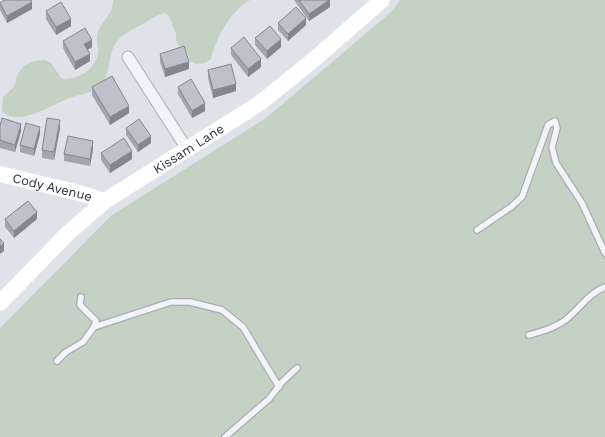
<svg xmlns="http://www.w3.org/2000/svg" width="605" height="437" font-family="'Work Sans',sans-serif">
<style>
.green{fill:#c3d2c2}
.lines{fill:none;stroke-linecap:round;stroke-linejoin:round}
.lane-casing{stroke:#a9acb6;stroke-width:8}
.street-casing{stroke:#a9acb6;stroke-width:13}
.lane{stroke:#f3f4f7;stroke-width:5.5}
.street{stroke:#f3f4f7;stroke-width:11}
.secondary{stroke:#fff;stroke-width:16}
.wall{fill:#a3a5af}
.shaded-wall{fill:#85868e}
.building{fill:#bec0cb;stroke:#85868e}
.labels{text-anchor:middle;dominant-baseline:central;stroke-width:3.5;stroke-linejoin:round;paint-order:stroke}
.street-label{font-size:13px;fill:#292d40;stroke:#f0f1f6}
</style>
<rect width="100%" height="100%" fill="#e0e2e9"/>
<!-- green -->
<g class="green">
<path d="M113,0H250C230,11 216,38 211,59L205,63L196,64L190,61L186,50L179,46L176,41V34L169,16L165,13C156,15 151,19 143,24C130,31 118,35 112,51C108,64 110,77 98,87C91,93 81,94 73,97C55,102 19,129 2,111L3,97L14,87L18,73L25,65L35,61L45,60L51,63L62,79C79,80 96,69 98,52C99,47 96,41 97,36C99,22 114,15 113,0Z"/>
<path d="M400,0H605V437H0V328L112,215L266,118L390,13Z"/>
</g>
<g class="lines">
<!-- lane casing -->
<g class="lane-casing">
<g id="lane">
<path d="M477,230L511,207L522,197L548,125L555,121L557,128L552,147L556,163L582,203L605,253"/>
<path d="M81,297L80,305L96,321L94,327L171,302H190L222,310L243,327L279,387"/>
<path d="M529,335C543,331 558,327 569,317C580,307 591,292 605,287"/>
<path d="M57,361L66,352L83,342L94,327"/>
<path d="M225,437L269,399L282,382L297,368"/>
</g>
</g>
<!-- street casing -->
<g class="street-casing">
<path id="street" d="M128,57L187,149"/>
</g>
<!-- lane -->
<use href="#lane" class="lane"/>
<!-- street -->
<use href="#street" class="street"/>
<!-- secondary -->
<g class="secondary">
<path id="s1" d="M0,174L83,194L105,201"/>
<path id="s2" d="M0,303L67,234L105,201L260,103L311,62L382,0"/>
</g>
</g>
<!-- wall -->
<g class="wall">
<path d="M294,0H330V7L309,21Z"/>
<path d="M0,2L32,9L7,23L0,10Z"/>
<path d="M46,11L71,26L56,35L46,19Z"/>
<path d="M278,23L306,25L288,41L278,30Z"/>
<path d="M255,38L281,47L267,59L255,45Z"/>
<path d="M63,41L92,47L88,50L90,61L75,70L63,48Z"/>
<path d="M231,48L261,67L248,77L231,55Z"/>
<path d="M160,54L189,69L165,77L160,62Z"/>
<path d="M208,70L236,91L213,98L208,78Z"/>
<path d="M92,87L129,113L110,125L92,95Z"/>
<path d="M178,87L205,111L192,118L178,94Z"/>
<path d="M0,126L21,131L15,152L0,148Z"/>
<path d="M60,128L54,160L42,158V150Z"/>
<path d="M126,128L151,143L138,152L126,135Z"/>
<path d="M40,134L34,156L20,152V145Z"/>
<path d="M93,149L90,166L64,161V154Z"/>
<path d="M101,153L132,159L110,173L101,160Z"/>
<path d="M5,219H37L14,238L5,227Z"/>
</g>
<!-- shaded-wall -->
<g class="shaded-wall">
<path d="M329,0H330V7L309,21V14Z"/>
<path d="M32,2V9L7,23V16Z"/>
<path d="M306,18V25L288,41V34Z"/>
<path d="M71,19V26L56,35V27Z"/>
<path d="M281,39V47L267,59V51Z"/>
<path d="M92,40V47L84,51V44Z"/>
<path d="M90,54V61L75,70V62Z"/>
<path d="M261,59V67L248,77V69Z"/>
<path d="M189,62V69L165,77V69Z"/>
<path d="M236,84V91L213,98V90Z"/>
<path d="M205,103V111L192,118V111Z"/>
<path d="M129,106V113L110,125V117Z"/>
<path d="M60,120V128L54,160V152Z"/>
<path d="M21,124V131L15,152V145Z"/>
<path d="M40,127V134L34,156V149Z"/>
<path d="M151,136V143L138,152V145Z"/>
<path d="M93,141V149L90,166V159Z"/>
<path d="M132,151V159L110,173V165Z"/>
<path d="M37,212V219L14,238V231Z"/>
<path d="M4,243V251L0,254V247Z"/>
</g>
<!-- building -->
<g class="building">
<path d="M4,0H31L32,2L7,16L0,3Z"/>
<path d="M299,0H329L309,14Z"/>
<path d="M61,2L71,19L56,27L46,11Z"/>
<path d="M296,7L306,18L288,34L278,23Z"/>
<path d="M270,26L281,39L267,51L255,38Z"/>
<path d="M85,28L92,40L84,44L90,54L75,62L63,41Z"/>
<path d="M244,37L261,59L248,69L231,48Z"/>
<path d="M184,46L189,62L165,69L160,54Z"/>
<path d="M231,64L236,84L213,90L208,70Z"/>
<path d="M112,76L129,106L110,117L92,87Z"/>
<path d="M191,79L205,103L192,111L178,87Z"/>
<path d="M2,118L21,124L15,145L0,140V126Z"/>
<path d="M47,118L60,120L54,152L42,150Z"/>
<path d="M139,119L151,136L138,145L126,128Z"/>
<path d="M26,123L40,127L34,149L20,145Z"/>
<path d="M68,136L93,141L90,159L64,154Z"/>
<path d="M124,138L132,151L110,165L101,153Z"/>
<path d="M28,201L37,212L14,231L5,219Z"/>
<path d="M0,239L4,243L0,247Z"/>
</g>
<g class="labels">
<!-- street labels -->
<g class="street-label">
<text stroke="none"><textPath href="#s2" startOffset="245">Kissam Lane</textPath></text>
<text stroke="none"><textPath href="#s1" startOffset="54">Cody Avenue</textPath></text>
</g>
</g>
</svg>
